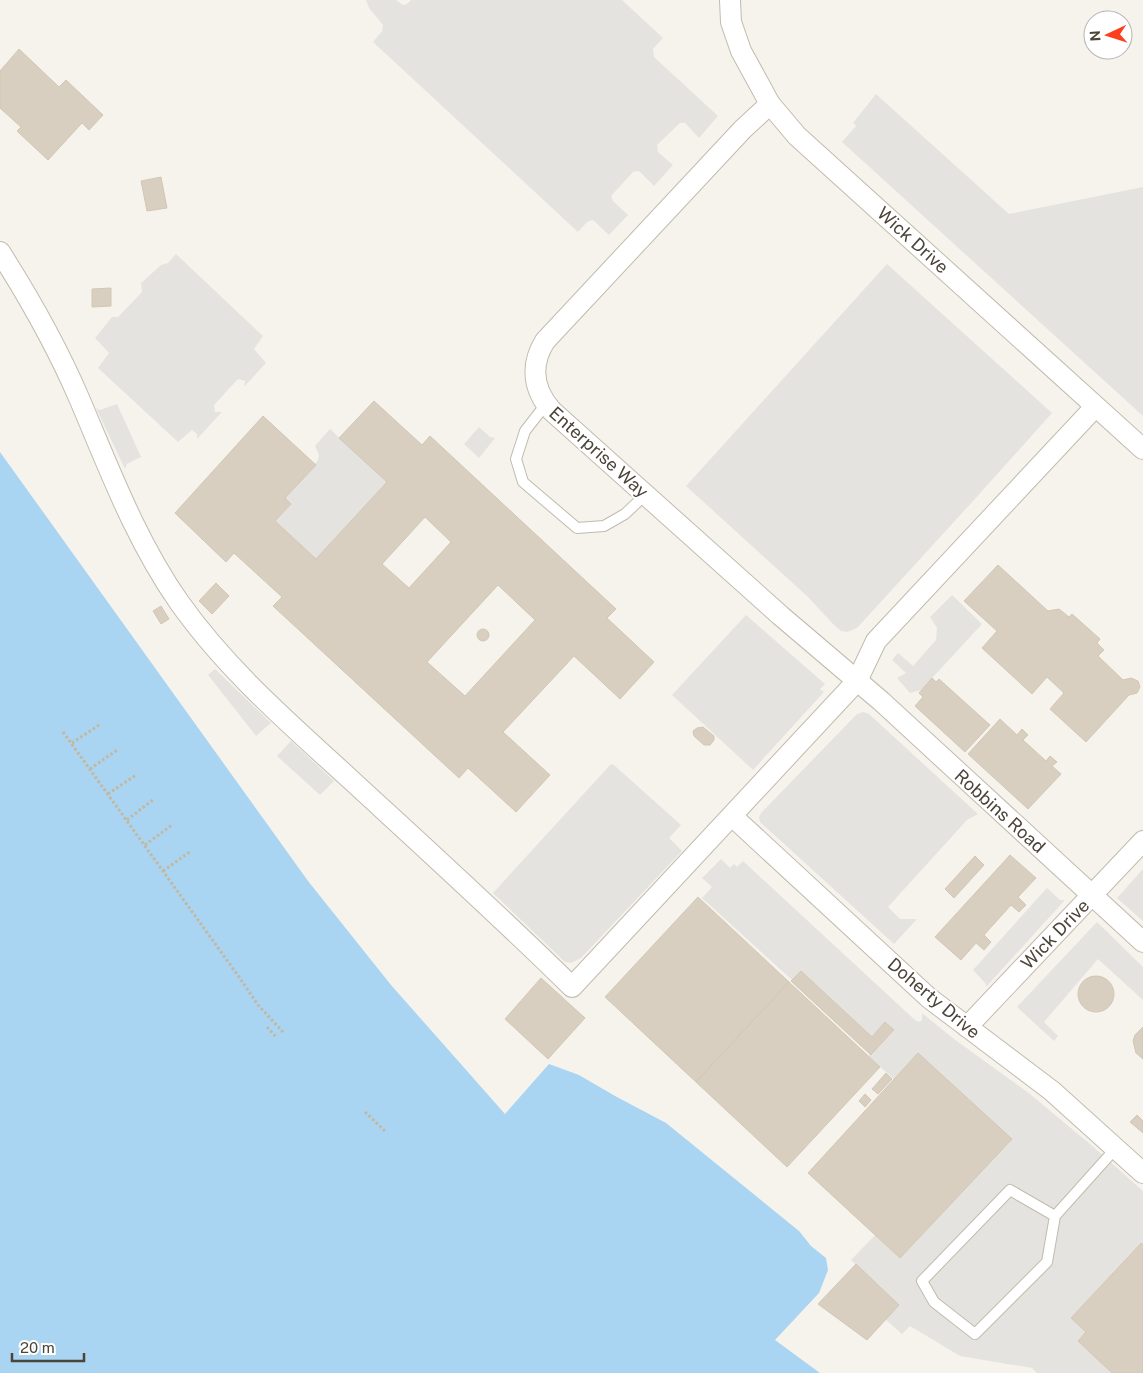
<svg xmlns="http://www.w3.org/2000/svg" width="1143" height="1373" font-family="'Public Sans',sans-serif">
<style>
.parking{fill:#e5e3e0}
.water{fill:#a9d4f2}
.building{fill:#d8cfc1;stroke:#d3c7b4;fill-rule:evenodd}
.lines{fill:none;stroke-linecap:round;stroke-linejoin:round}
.service-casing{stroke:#c2bbae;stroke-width:12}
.minor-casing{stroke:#c2bbae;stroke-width:22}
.path{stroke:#c4b79f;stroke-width:3;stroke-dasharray:2.5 2.5;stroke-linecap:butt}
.service{stroke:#fff;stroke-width:10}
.minor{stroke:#fff;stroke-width:20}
.labels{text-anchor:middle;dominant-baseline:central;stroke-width:4;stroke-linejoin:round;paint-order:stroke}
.street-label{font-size:18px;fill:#4b4439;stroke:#fff}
</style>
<rect width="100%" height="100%" fill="#f6f3ec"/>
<!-- parking -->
<g class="parking">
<path d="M366,0H396L403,5L407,4L411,0H622L663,38L653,49L654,57L718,116L699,138L685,123H680L657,145L658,152L673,165L654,186L639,171L633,172L611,196L613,201L628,215L609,235L594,221L592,220L587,222L578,232L373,42L382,31L383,25L369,8Z"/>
<path d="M876,94L1009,214L1143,187V416L842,142L856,126L853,123Z"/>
<path d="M176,254L263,336L254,349L266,363L244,387L245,381L238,379L214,405L215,412H222L197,439V434L192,430L178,442L98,368L109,353L95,338L112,317H118L142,292L141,283L161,265L168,263Z"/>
<path d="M887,264L1052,413L974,500L857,628L847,632L841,631L832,623L808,597L686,486Z"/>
<path d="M117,404L141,457L127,464L125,469L96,408L100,410Z"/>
<path d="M479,427L490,437L495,438L479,458L464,444Z"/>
<path d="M330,429L387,482L316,559L275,521L291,504L285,498L316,465L315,463L318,460L319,455L315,446Z"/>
<path d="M952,595L982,624L921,690L910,693L897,678L906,673L892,660L898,653L913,666L936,640L937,628L930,617Z"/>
<path d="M746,615L825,684L820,689L824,692L753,770L672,695Z"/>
<path d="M215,669L271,723L256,736L208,675Z"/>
<path d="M863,712L869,714L978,814L967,820L888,907L900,919H917L894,944L760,822L759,817L761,813L857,714Z"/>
<path d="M291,741L334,781L320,795L277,756Z"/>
<path d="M611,764L614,765L681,825L669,838L682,851L581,958L571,963L565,962L493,893Z"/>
<path d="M721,859L730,868L734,864L737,867L743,861L915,1020L919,1022L922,1020V1013L954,1039L1030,1094L1090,1144L1143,1191V1245L1140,1243L1071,1318L1086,1332L1078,1341L1112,1373H1037L1032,1368L960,1356L910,1326L902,1334L885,1319L899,1305L851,1260L875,1235L900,1258L1011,1139L918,1053L894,1079L868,1056L870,1054L872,1055L894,1031L886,1022L872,1037L801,971L792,980L702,898L712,887L702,878Z"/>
<path d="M1143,869V921L1117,898Z"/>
<path d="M1047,888L1060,900H1065L986,987V984L973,970Z"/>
<path d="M1097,922L1143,967V1000L1098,959L1044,1022L1058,1036L1054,1041L1017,1007Z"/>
</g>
<!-- water -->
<path class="water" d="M0,452L308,881L391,985L505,1114L549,1064L579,1075L615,1096L666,1123L799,1231L811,1246L826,1258L828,1270L819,1293L775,1340L820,1373H0Z"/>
<!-- building -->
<g class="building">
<path d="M19,49L59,87L66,80L103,115L89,130L82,123L48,160L17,131L21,127L0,108V71Z"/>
<path d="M161,177L167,208L147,211L141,181Z"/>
<path d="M111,288V306L92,307V289Z"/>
<path d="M374,401L422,445L430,436L616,609L607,618L654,662L620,699L574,656L503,732L550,775L516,812L468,768L459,778L273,606L282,597L234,553L226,562L175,513L263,416L316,465L285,498L291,504L275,521L316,559L387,482L339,438ZM425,517L451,542L409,588L382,564ZM498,585L535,620L465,696L427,662Z"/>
<path d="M998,565L1048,611L1059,609L1069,617L1072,614L1100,639L1097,643L1104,650L1098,656L1123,680L1131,678L1138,681L1140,687L1137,693L1129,695L1086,742L1050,709L1064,693L1047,677L1032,694L982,648L997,631L964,601Z"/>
<path d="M216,583L229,596L212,614L199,601Z"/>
<path d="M161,606L169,619L161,624L153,611Z"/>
<circle cx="483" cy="635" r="6"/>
<path d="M932,678L936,682L939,679L990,725L965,752L915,706L923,697L919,693Z"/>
<path d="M1000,719L1017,735L1022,729L1028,735L1023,740L1046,761L1050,756L1057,762L1052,766L1061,774L1028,809L968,754Z"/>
<path d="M703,727L714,736V740L710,745H704L694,736L693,731L697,728Z"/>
<path d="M1010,855L1036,878L1018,897L1026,905L1019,912L1011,905L984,935L991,942L984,950L976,943L961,960L935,937Z"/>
<path d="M975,856L984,865L954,898L945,889Z"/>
<path d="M698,897L789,982L696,1082L605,997Z"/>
<path d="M801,971L872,1037L885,1022L894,1030L871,1055L791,981Z"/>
<circle cx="1096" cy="994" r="18"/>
<path d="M541,978L585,1018L548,1059L505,1019Z"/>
<path d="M789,982L880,1067L787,1167L696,1082Z"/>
<path d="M1143,1027V1059L1136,1053L1133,1041L1135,1035Z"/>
<path d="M918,1053L1012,1139L900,1258L808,1173Z"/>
<path d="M886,1073L892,1079L878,1094L872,1089Z"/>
<path d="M865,1094L871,1100L865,1107L859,1101Z"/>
<path d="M1137,1115L1143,1121V1133L1130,1122Z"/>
<path d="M1141,1243L1143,1245V1373H1112L1078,1341L1086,1332L1071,1318Z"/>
<path d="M856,1264L899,1305L867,1340L818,1304Z"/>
</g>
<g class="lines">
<!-- service casing -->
<g class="service-casing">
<g id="service">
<path d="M546,404L525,431L516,459L523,482L577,528L604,526L625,514L646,494"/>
<path d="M1055,1216L1010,1190L922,1281L934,1302L975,1334L1047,1262L1055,1216L1116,1148"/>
</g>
</g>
<!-- minor casing -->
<g class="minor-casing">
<g id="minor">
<path d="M730,0L731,22L741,51L770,104L797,136L1143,449"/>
<path d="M770,104L743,129L545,341C530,365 533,390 552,411L781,616L881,701L1143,942"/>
<path d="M0,252C30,299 57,347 79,398C109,468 135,539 179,602C227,670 290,724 350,779C425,848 500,916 572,987L857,681L876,641L1095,407"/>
<path d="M732,816L929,998L1052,1091L1143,1173"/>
<path d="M967,1027L1143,841"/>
</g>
</g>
<!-- path -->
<g class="path">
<path d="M63,732L239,977L258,1005L283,1032"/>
<path d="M72,743L99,725"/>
<path d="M90,769L117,750"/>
<path d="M108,794L136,775"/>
<path d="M127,820L154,799"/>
<path d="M145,845L172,825"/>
<path d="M163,871L191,851"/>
<path d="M267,1027L277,1038"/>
<path d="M365,1112L386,1132"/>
</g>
<!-- service -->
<use href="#service" class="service"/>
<!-- minor -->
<use href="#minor" class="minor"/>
</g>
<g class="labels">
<!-- street labels -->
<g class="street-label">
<text transform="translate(913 240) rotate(42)">Wick Drive</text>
<text transform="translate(599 452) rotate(42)">Enterprise Way</text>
<text transform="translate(1000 811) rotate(42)">Robbins Road</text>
<text transform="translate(1055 934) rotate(-46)">Wick Drive</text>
<text transform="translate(934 998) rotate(40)">Doherty Drive</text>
</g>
</g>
<!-- north arrow -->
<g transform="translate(1108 35) rotate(266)"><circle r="24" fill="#ffffff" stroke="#b7b4b0"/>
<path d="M0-4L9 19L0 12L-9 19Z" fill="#fc3f1d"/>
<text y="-8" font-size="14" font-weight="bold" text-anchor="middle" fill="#4b4439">N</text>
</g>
<!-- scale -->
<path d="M12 1353v8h72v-8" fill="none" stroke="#4b4439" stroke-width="2.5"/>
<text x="20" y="1353" font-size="15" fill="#4b4439" stroke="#ffffff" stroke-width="4" paint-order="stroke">20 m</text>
</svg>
